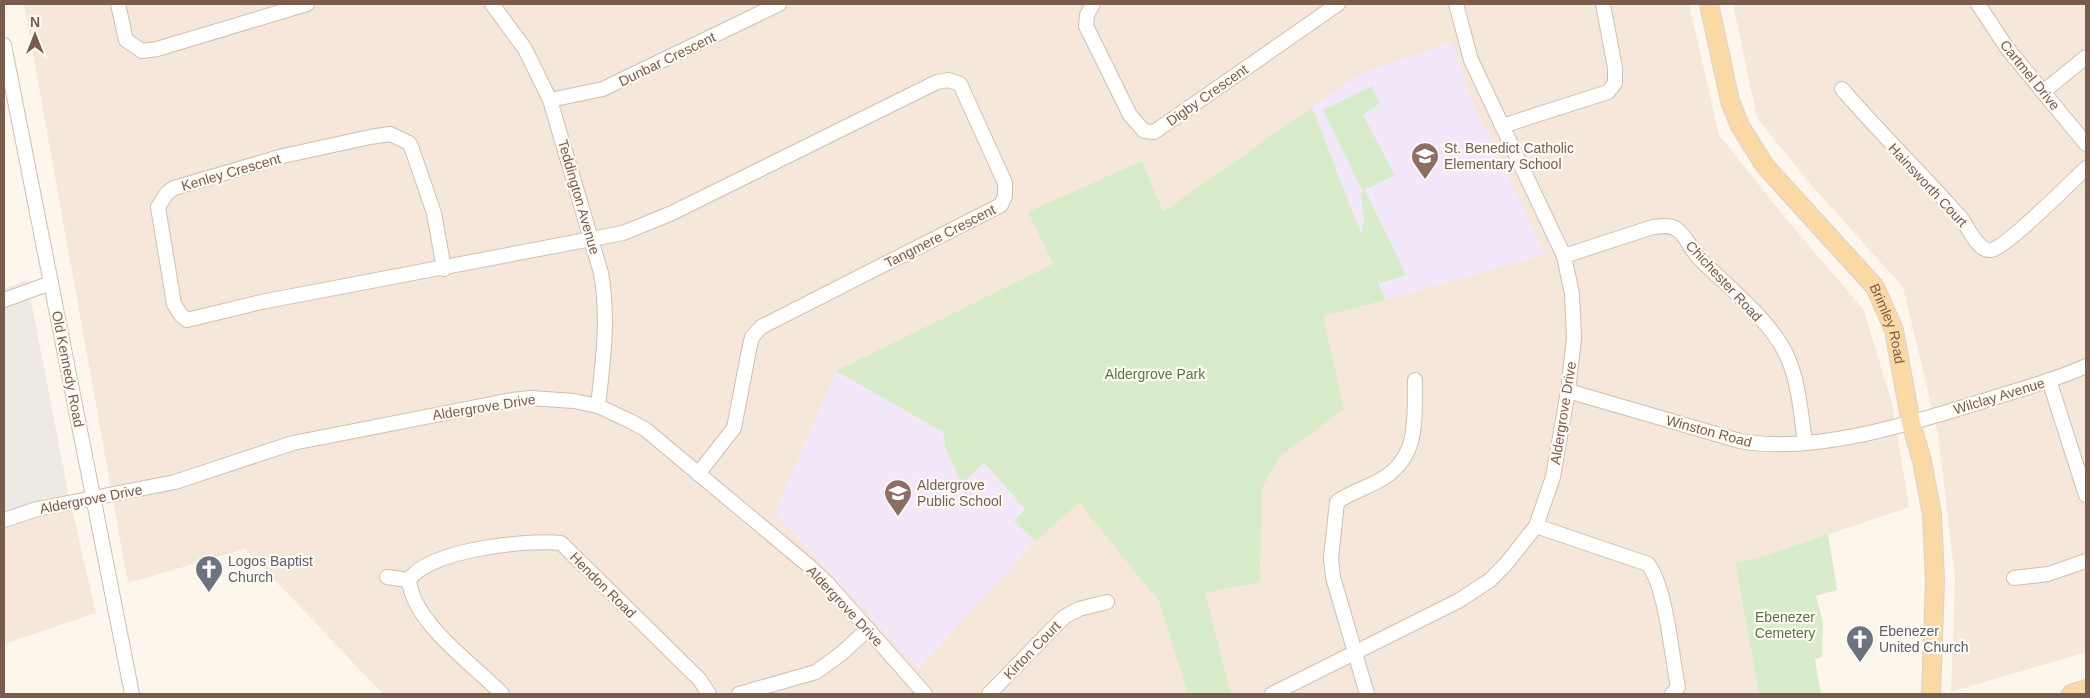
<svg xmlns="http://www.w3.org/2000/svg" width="2090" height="698" font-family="Arial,sans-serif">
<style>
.residential{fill:#f5e8da}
.industrial{fill:#efe9e4}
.education{fill:#f3e8fa}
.green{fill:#d8ecc9}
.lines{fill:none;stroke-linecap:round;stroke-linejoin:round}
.minor-casing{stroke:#d1beb0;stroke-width:16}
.major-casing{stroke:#dad1cd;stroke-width:20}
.minor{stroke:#fff;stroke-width:14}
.major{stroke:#fbd9a5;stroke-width:18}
.labels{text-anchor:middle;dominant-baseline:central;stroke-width:4.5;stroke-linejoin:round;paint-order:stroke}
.street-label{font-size:14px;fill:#7a5c4d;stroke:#fffaf3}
.education-label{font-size:14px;fill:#785e54;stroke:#fffaf3;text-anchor:start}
.park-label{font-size:14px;fill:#537a41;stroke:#fffaf3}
.worship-label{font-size:14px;fill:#5b616d;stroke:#fffaf3;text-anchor:start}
</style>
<rect width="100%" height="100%" fill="#fdf6ec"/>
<!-- residential -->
<g class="residential">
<path d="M24,4H1689L1719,135L1788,221L1864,310L1892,404L1909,507L1765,556L1735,564L1759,694H383L245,549L128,583Z"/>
<path d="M1733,4H2086V652L1951,692L1955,578L1938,434L1903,287L1812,186L1757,118Z"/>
<path d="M68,492L96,613L4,644V512Z"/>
</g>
<!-- industrial -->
<path class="industrial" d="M27,280L68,492L4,512V289Z"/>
<!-- education -->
<g class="education">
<path d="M1452,42L1471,99L1545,254L1385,300L1312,107L1362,73Z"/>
<path d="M836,371L943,432L946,450L962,483L984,462L1025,509L1014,521L1035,541L918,669L775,513Z"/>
</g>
<!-- green -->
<g class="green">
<path d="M1372,86L1379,104L1363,115L1395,175L1365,190L1406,275L1381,283L1377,279L1385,300L1323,316L1344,409L1279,457L1262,488L1260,582L1205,593L1231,694H1188L1159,601L1079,503L1035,541L1014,521L1025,509L984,462L962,484L946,450L943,432L836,371L1053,264L1028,212L1142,161L1163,212L1312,107L1361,234L1364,220L1361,194L1363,192L1323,110Z"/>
<path d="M1828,534L1837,590L1816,596L1823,622L1822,657L1815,659L1821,694H1759L1735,563L1765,556Z"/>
</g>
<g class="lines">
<!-- minor casing -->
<g class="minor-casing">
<g id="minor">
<path d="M118,4L126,40L142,51L157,49L307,4"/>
<path d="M492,4L525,49L550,100L601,273C609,318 603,361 598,406"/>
<path d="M1093,4L1087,15L1086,26L1130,115L1144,131L1154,132L1338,4"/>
<path d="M1978,4L2007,48L2086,144"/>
<path d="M4,45L132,694"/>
<path d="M1842,89C1880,133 1922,174 1961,218C1968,227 1978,252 1991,250C2007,247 2070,183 2086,168"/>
<path d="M2043,92L2086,57"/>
<path d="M550,100L603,89L779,4"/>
<path d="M1502,126L1608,92L1615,83V68L1603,4"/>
<path d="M1564,256L1653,227C1661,226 1672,224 1679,231C1687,238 1691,250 1699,258C1726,285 1770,320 1786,354C1799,381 1801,414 1805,443"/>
<path d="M444,269L434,213L412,149L409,143L390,134L370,137L283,156L174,188L167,193L158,207L174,304L181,315L187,320L261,302L623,233L672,213L937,82L948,80L960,84L1005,183V196L1001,205L761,327L752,337L749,350L734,428L698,474"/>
<path d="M4,300L51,283"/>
<path d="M2049,380L2086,495"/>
<path d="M1568,391L1740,441C1817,455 1919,421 1993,398C2024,388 2056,380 2086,366"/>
<path d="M4,520L37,509L175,482L293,443L512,400L531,398L574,401L598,406L630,421L645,429L809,566L827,583L925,694"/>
<path d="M1536,526L1648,564C1667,590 1671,654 1678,687L1672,694"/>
<path d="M387,577L409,580"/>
<path d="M2014,578L2048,574L2086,561"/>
<path d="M409,580C428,550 527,539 561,543L700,680L709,694"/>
<path d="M409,580C413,623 473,664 502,694"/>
<path d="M739,694L816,672L842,653L868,629"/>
<path d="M989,694L1064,617L1079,609L1107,602"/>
<path d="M1272,694L1458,601L1489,581L1506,564L1536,526L1553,477L1568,391L1574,338L1572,294L1564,256L1471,60L1456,4"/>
<path d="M1367,694L1333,577L1331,558L1337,502C1351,492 1367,488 1382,479C1420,456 1414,419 1415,380"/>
</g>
</g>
<!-- major casing -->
<g class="major-casing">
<g id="major">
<path id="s1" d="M1709,4L1730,101L1740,126L1765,166L1875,287L1894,330L1911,423L1922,461L1932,514L1935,580L1931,694"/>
<path d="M2071,694L2086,689"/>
</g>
</g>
<!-- minor -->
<use href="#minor" class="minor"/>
<!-- major -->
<use href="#major" class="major"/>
</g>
<!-- icons -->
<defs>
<g id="school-pin" transform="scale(1.4375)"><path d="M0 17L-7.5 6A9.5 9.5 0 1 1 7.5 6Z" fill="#8d6e63" stroke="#fffaf3"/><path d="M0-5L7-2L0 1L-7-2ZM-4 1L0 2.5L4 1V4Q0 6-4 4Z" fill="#fff"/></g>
<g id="church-pin" transform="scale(1.4375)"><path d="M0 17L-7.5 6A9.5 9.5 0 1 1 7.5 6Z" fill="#6b7280" stroke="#fffaf3"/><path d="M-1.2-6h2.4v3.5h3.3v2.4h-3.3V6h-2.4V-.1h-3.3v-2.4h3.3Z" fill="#fff"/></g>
</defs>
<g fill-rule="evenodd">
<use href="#school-pin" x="1425" y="156"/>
<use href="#school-pin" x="898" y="493"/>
<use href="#church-pin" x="209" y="569"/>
<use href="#church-pin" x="1860" y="639"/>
</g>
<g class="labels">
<!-- street labels -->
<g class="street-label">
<text transform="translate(667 59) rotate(-26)">Dunbar Crescent</text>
<text transform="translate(2030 75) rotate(51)">Cartmel Drive</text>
<text transform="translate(1207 95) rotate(-35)">Digby Crescent</text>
<text transform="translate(231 172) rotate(-16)">Kenley Crescent</text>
<text transform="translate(1928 185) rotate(47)">Hainsworth Court</text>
<text transform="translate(579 197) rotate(74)">Teddington Avenue</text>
<text transform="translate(940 236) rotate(-27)">Tangmere Crescent</text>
<text transform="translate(1724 281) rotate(47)">Chichester Road</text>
<text stroke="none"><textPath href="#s1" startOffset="376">Brimley Road</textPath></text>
<text transform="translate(68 369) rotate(79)">Old Kennedy Road</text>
<text transform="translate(1999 396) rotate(-17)">Wilclay Avenue</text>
<text transform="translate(484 407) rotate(-9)">Aldergrove Drive</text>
<text transform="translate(1563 413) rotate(-81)">Aldergrove Drive</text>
<text transform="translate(1709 431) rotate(15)">Winston Road</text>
<text transform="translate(91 499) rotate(-11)">Aldergrove Drive</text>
<text transform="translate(603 585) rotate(45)">Hendon Road</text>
<text transform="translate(845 606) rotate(47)">Aldergrove Drive</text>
<text transform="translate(1032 650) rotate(-46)">Kirton Court</text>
</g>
<!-- education labels -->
<g class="education-label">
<text x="1444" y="148">St. Benedict Catholic<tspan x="1444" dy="16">Elementary School</tspan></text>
<text x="917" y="485">Aldergrove<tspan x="917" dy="16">Public School</tspan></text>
</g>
<!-- park labels -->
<g class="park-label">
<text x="1155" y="374">Aldergrove Park</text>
<text x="1785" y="617">Ebenezer<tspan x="1785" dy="16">Cemetery</tspan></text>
</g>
<!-- worship labels -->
<g class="worship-label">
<text x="228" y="561">Logos Baptist<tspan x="228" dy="16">Church</tspan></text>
<text x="1879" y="631">Ebenezer<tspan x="1879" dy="16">United Church</tspan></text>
</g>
</g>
<!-- border -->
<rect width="2090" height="698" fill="none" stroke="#7a5c4d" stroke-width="10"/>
<!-- north arrow -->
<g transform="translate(35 35)" stroke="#fffaf3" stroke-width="4" paint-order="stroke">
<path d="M0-4L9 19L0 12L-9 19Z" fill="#7a5c4d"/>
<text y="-8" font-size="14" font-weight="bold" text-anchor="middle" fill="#7a5c4d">N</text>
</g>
</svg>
